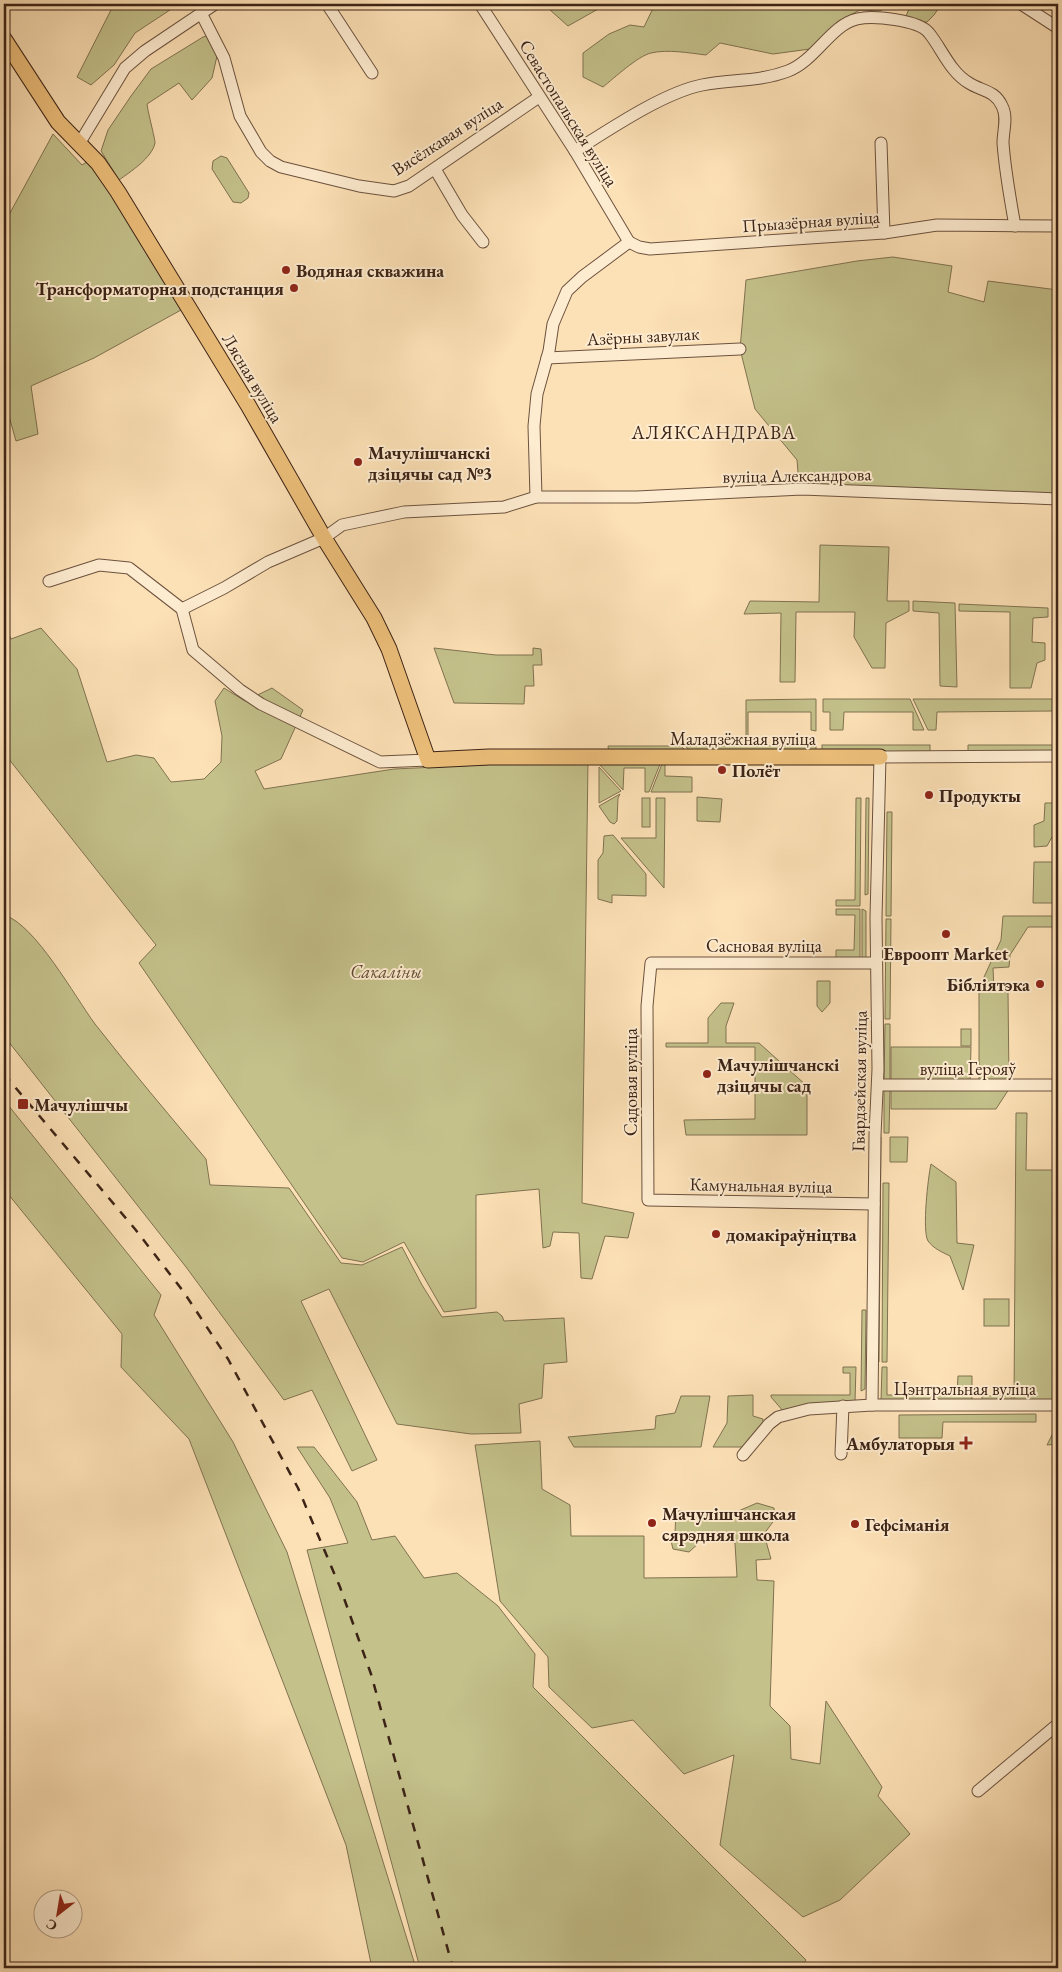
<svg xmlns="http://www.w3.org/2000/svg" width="1062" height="1972" font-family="'EB Garamond',serif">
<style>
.green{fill:#c4c18b;stroke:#807250}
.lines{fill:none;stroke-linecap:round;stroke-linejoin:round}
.minor-casing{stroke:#6c523e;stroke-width:13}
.major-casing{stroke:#3c2316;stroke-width:17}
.minor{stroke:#feecd0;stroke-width:11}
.major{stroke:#eec07b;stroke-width:15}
.rail{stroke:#3c2316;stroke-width:2.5;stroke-dasharray:9 9;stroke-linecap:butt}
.poi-dot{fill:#8f2418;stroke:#feecd0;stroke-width:2}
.labels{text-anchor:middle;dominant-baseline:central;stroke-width:4;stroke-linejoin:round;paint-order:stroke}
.street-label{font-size:18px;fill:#3c2316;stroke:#feecd0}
.poi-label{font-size:18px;font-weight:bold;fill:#3c2316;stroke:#feecd0;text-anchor:start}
.park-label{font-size:18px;font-style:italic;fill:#5e4a33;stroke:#feecd0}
.neighbourhood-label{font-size:19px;letter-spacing:1px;fill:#3c2316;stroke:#feecd0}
</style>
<rect width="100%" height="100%" fill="#fde1b6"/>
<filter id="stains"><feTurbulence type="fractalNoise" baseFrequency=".004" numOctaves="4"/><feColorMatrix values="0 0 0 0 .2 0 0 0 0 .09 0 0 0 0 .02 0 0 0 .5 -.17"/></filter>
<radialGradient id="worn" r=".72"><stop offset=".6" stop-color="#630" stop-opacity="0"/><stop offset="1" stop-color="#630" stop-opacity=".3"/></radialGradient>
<!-- green -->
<g class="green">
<path d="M114,4H179L135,33L114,65L91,85L77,77Z"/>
<path d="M546,4H607L568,26L549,9Z"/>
<path d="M655,4H890L880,11L860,10L837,22L810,49L773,54L720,43L706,55C689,53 668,49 651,53C638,56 614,78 603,87L583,77V53L609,34L630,25L644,27Z"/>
<path d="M911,4H939L940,6L934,15L927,22H912L906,16Z"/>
<path d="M210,35L217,56L212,78L192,100L179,83L147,104C148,113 155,138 155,143C152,158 130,172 119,180L101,151L108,130L131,96L151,69L203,37Z"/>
<path d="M53,134L82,165L88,161L113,192L181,310L94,358L31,386L38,434L16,441L7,409L4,410V224Z"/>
<path d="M221,156L227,158L249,193L248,198L241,203L233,202L212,169L213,161Z"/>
<path d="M893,257L952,266L948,292L984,302L988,281L1058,290V495L897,487L799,485L797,460L755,409L740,349L746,280L857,261Z"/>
<path d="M820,545L889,547L887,601H909V611L886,623L885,668H872L854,637L855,612H796L795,682H780L781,613L744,614L750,601L819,602Z"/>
<path d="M913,601L955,603L957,687L940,686L939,613L913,611Z"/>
<path d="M959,604L1048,608V617L1033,618L1032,642L1045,643V660L1037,663L1031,688H1010V612L959,611Z"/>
<path d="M4,624L11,639L41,628L77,669L107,762L136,755L154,758L171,782L204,779L221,762L222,736L215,701L224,688L245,701L272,688L303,710L281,759L255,771L264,789L394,769L588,760L582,1203L634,1213L628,1238L605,1236L592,1279L581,1278L579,1233L553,1232L550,1246L543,1248L539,1189L476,1195V1308L444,1312L404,1242L363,1262L342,1258L139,963L156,945L4,753Z"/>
<path d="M434,648L496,655H533V648L541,649L542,665H533L534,686H525L524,704L454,703Z"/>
<path d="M816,699V731L811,730V712H748V744H746V700Z"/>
<path d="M823,699H910L924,730H913V712H844L843,730H830V712H823Z"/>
<path d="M913,699H1057L1056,730H1054V711L937,712L936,730H928Z"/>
<path d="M816,745V754H694L685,746Z"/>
<rect x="822" y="745" width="108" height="9"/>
<path d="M968,745H1056V754L968,753Z"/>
<path d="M608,746H681L690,755L609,754Z"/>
<path d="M599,764H660L649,792H645V768H624L623,790Z"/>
<path d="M662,764H665V776L692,777V792H651Z"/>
<path d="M599,767L621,791L599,803Z"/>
<path d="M1053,767H1058V840L1052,837L1047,846L1034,847V825L1044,821L1045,803H1053Z"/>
<path d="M620,794L618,798L617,821L614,824L610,822L599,806Z"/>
<path d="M697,797L722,799L720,822L697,821Z"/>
<rect x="642" y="798" width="8" height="29"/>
<path d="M656,798H665L664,888L621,838H656Z"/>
<path d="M856,798H861L860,906H836V900H855Z"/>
<path d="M866,798H869L868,894L865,895Z"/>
<path d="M887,812H892L891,916H886Z"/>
<path d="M613,835L646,874V896L612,895V903L598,899V860L603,853L604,836Z"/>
<path d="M1058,853V903H1033L1034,862H1058Z"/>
<path d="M836,909H860V960H836V950H854L855,915H836Z"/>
<path d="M862,909L866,911V960H862Z"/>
<path d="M4,915C35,924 75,997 95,1024C131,1070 169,1115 206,1159L210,1185L289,1188L341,1263L362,1265L402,1247L422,1285L442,1317L497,1312L502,1316L504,1321L564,1318L567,1362L544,1364L542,1398L519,1404L521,1433L471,1434L397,1424L329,1289L301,1301L377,1460L352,1471L312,1390L284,1400L186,1267L4,1036Z"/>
<path d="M1003,916H1058V927H1028L1010,955L1009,967L993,968L994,991L1008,992L1009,1081H979V988L1001,940Z"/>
<path d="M886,919H891L890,1019H885Z"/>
<path d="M817,981H830V1003L822,1012L817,1006Z"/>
<path d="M721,1003H734L726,1026V1043H759L807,1086V1135H686L684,1120L755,1119V1047H666V1043H708V1018Z"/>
<path d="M885,1024H890V1082H884Z"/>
<rect x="961" y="1029" width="10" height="17"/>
<path d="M891,1047H971L970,1082H891Z"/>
<path d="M884,1089H890L889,1133H884Z"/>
<path d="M891,1089H1009L996,1109H891Z"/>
<path d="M4,1100L161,1295L154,1315L233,1442L287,1552L416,1968H372L346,1845L189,1439L121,1367L122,1334L4,1189Z"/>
<path d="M1016,1113H1027L1026,1170H1058V1401H1014Z"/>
<path d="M877,1137H881L879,1362L876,1359Z"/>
<path d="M890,1137H908L907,1162H890Z"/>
<path d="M931,1164L956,1182L957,1243L974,1245L963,1290L950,1256C942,1252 934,1249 928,1241C922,1231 928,1177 931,1164Z"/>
<path d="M883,1183H889L887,1362H882Z"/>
<rect x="984" y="1299" width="25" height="27"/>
<path d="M862,1310H866L865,1389L861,1391Z"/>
<path d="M843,1367H856L855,1401L783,1411L771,1397V1395H850V1373H843Z"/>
<path d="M882,1367H887V1395H957L958,1376H972V1401H881Z"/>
<path d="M753,1395V1416L763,1419V1424L743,1447H713L727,1423L728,1396Z"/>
<path d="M1012,1395V1401L982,1402V1396Z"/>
<path d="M681,1396H710L701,1447H574L568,1437L655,1429L656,1416L675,1413Z"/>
<path d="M1036,1414V1422H943L942,1438H899V1415Z"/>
<path d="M1058,1423V1444L1047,1445Z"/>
<path d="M540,1441L542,1489L570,1505L571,1536H644V1578L737,1577L735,1543L712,1531L689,1552L673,1549L670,1537L675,1533L676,1511L736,1512L757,1503L774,1508L775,1519L764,1534L771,1559L756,1560L757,1580L774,1581L770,1706L790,1726L791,1759L820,1764L826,1701L882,1787L878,1796L910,1834L840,1900L803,1917L720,1845L734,1755L684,1774L633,1720L592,1728L549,1687L548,1657L500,1601L475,1445Z"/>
<path d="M297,1447H314L357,1502L372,1540L395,1536L424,1578L457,1573L498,1606L535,1654L533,1687L806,1960L800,1968H420L307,1550L348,1543L330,1498Z"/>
</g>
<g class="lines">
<!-- minor casing -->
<g class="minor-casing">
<g id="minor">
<path d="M327,4L372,73"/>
<path d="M480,4L575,151L629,242"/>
<path d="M1021,4L1058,28"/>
<path d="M201,13L224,58L240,116L261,152L270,161L281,167L359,186L394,191L409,186L539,97"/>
<path d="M881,143L884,233"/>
<path d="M79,144L125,68L145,51L215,4"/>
<path d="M575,151C610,129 663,93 702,85C731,79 759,82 788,71C815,61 831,25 857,19C873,15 919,20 929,33C942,49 950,72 969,83C981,91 995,90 1002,106C1008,117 1003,131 1003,143C1005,171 1010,198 1015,226"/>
<path d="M435,169L462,215L483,242"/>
<path d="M629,242L639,247L650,249L884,233L937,225L1058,226"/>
<path d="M547,358L740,349"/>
<path d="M536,497L534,426L537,394L549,351L553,324L567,291L582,277L629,242"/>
<path d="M49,581L99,565L129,568L182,609L193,650L240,690L261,704L380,762L428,760"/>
<path d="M182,609L224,588L268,562L324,538L342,525L404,512L504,507L536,497H637L802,489L1058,499"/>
<path d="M878,1085H1058"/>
<path d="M874,1204L648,1200L647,1006L651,963H876"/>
<path d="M872,1405L875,1135L878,1069L876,918L880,757L1058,756"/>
<path d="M841,1454L843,1406"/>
<path d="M743,1455L769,1424L778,1417L809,1409L872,1405H1058"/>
<path d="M978,1791L1058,1724"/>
</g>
</g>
<!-- major casing -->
<g class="major-casing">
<path id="major" d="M4,39L58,122L98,163L118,192L248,405L324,538L374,618L389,649L428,760L489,757H880"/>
</g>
<!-- minor -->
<use href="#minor" class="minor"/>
<!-- major -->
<use href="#major" class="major"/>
<!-- rail -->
<path class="rail" d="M4,1074L135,1229L183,1291L228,1359L298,1488L340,1587L371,1674L453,1968"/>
</g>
<!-- markers -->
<g class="poi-dot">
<circle cx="286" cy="270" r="5"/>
<circle cx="294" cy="288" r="5"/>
<circle cx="358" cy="462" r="5"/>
<circle cx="722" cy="770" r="5"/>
<circle cx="929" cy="795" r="5"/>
<circle cx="946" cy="934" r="5"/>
<circle cx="1040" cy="984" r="5"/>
<circle cx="707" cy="1074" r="5"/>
<rect x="17" y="1098" width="12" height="12" rx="2.5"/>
<circle cx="716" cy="1234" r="5"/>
<path d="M963.5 1435.5h5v5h5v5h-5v5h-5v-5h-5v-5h5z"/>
<circle cx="652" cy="1523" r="5"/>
<circle cx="855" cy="1524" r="5"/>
</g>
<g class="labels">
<!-- street labels -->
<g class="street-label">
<text transform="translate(569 113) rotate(58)">Севастопальская вуліца</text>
<text transform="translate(447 136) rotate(-33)">Вясёлкавая вуліца</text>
<text transform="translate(811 221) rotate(-4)">Прыазёрная вуліца</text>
<text transform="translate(643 336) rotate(-3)">Азёрны завулак</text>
<text transform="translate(253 378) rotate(59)">Лясная вуліца</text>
<text transform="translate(797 475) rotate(-1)">вуліца Александрова</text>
<text x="743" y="738">Маладзёжная вуліца</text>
<text x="764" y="945">Сасновая вуліца</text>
<text x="968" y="1068">вуліца Герояў</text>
<text transform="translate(859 1081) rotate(-89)">Гвардзейская вуліца</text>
<text transform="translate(630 1082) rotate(-90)">Садовая вуліца</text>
<text transform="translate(761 1185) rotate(1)">Камунальная вуліца</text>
<text x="965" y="1388">Цэнтральная вуліца</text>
</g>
<!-- poi labels -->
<g class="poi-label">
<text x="296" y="270">Водяная скважина</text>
<text x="284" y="288" text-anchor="end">Трансформаторная подстанция</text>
<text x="368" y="452">Мачулішчанскі<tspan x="368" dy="21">дзіцячы сад №3</tspan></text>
<text x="732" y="770">Полёт</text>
<text x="939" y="795">Продукты</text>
<text x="946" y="953" text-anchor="middle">Евроопт Market</text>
<text x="1030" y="984" text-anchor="end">Бібліятэка</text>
<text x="717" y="1064">Мачулішчанскі<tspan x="717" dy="21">дзіцячы сад</tspan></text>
<text x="34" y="1104">Мачулішчы</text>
<text x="726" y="1234">домакіраўніцтва</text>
<text x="955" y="1443" text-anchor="end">Амбулаторыя</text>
<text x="662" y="1513">Мачулішчанская<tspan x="662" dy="21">сярэдняя школа</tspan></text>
<text x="865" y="1524">Гефсіманія</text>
</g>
<!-- park labels -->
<g class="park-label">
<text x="386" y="971">Сакаліны</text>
</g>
<!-- neighbourhood labels -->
<g class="neighbourhood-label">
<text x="714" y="432">АЛЯКСАНДРАВА</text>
</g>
</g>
<!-- margin -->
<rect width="1062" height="1972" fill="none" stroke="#fde1b6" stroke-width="20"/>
<rect x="5" y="5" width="1052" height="1962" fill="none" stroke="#3c2316" stroke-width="2.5"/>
<rect x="10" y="10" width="1042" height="1952" fill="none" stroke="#3c2316"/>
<!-- north arrow -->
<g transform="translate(58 1914) rotate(211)"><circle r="24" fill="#feecd0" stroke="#b09c86"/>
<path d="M0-4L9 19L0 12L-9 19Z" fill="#8f2418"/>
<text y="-8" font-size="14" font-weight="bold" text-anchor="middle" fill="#3c2316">С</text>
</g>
<rect width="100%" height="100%" filter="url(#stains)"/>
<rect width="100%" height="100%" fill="url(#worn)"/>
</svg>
